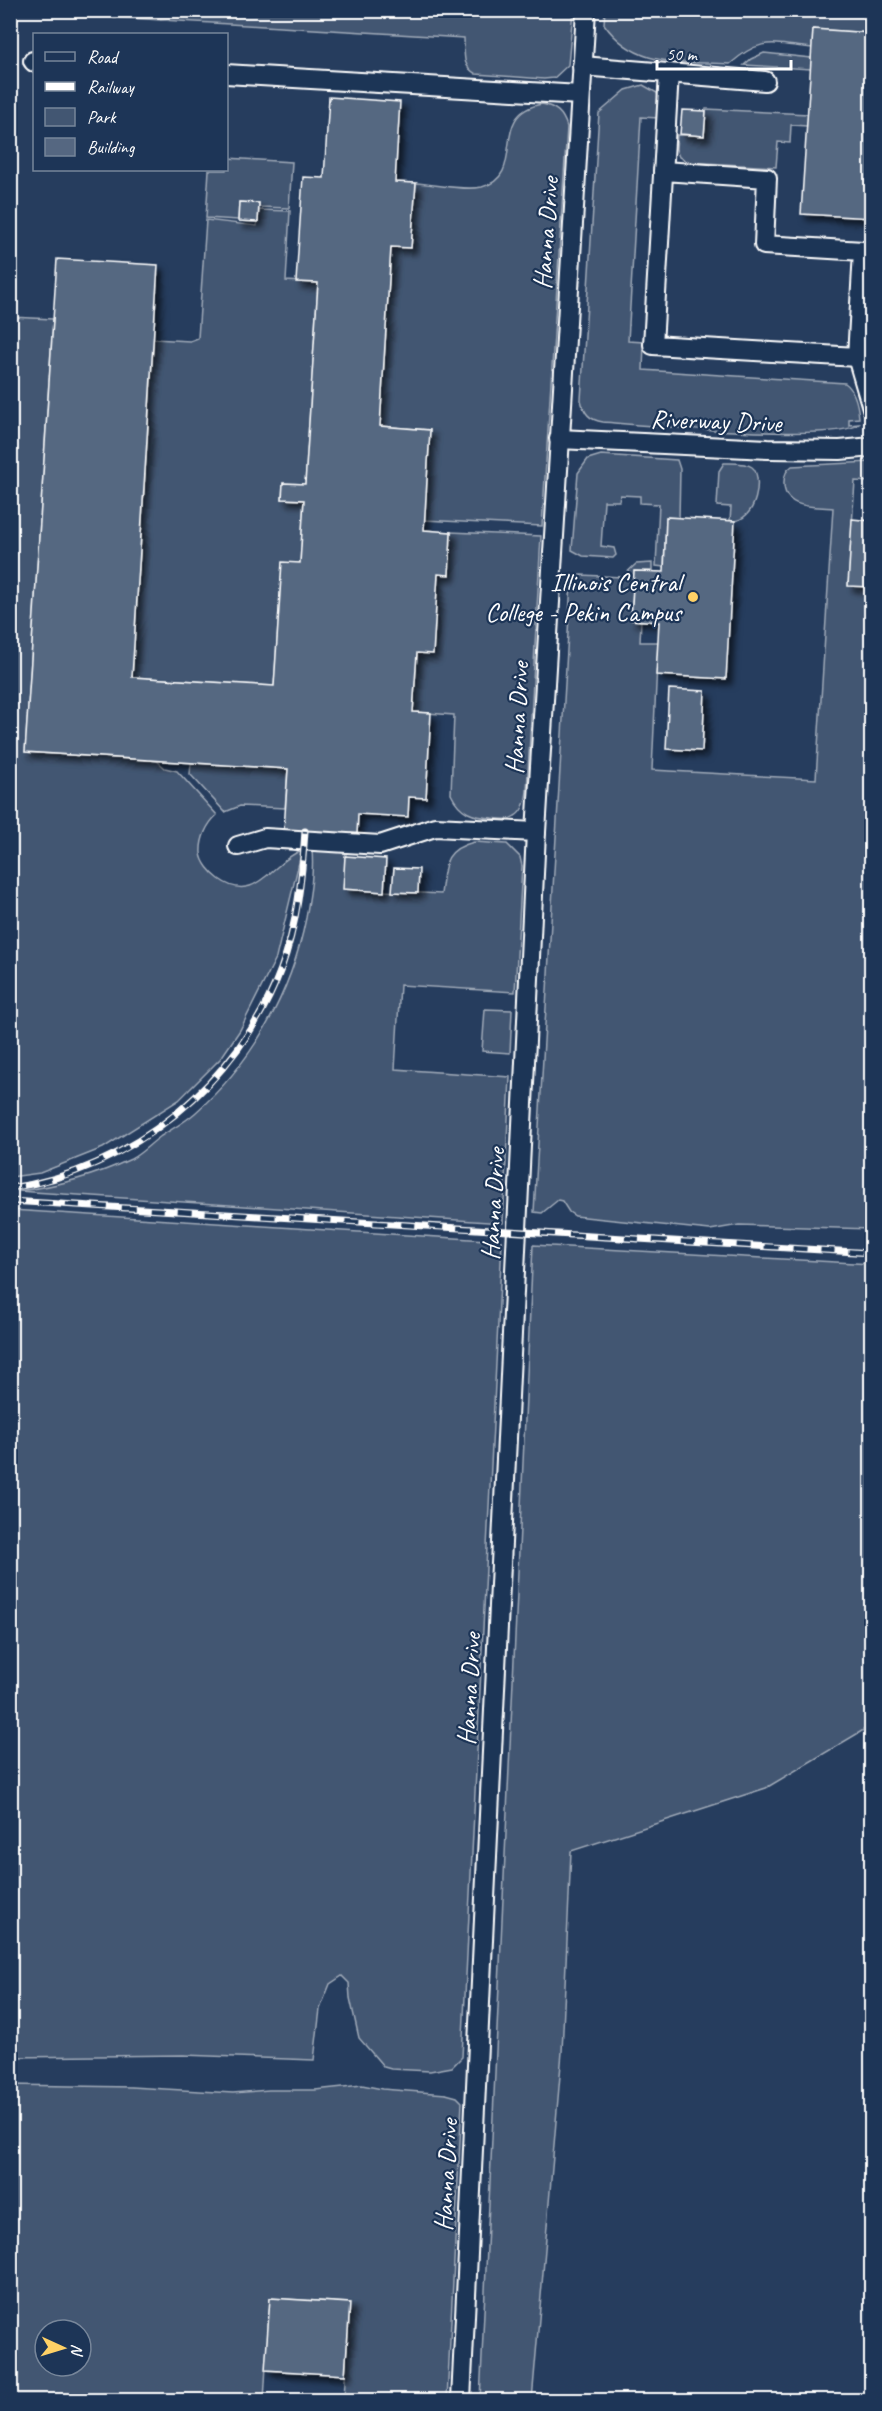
<svg xmlns="http://www.w3.org/2000/svg" width="882" height="2411" font-family="Caveat,sans-serif">
<style>
.green{fill:#425672;stroke:#a0aab8;stroke-width:1.5;fill-rule:evenodd}
.building{fill:#556781;stroke:#fff;stroke-width:1.5;filter:url(#shadow)}
.lines{fill:none;stroke-linecap:round;stroke-linejoin:round}
.minor-casing{stroke:#fff;stroke-width:22}
.minor{stroke:#1d3557;stroke-width:18}
.rail-casing{stroke:#fff;stroke-width:7}
.rail{stroke:#1d3557;stroke-width:4.5;stroke-dasharray:14;stroke-linecap:butt}
.poi-dot{fill:#ffd166;stroke:#1d3557;stroke-width:2}
.labels{text-anchor:middle;dominant-baseline:central;stroke-width:4.5;stroke-linejoin:round;paint-order:stroke}
.street-label{font-size:26px;fill:#fff;stroke:#1d3557}
.poi-label{font-size:26px;fill:#fff;stroke:#1d3557;text-anchor:end}
</style>
<defs>
<filter id="shadow"><feDropShadow dx="5.5" dy="5.5" stdDeviation="3" flood-color="#0009"/></filter>
</defs>
<rect width="100%" height="100%" fill="#263d5e"/>
<filter id="ink" filterUnits="userSpaceOnUse"><feTurbulence type="fractalNoise" baseFrequency=".0167" numOctaves="2"/><feDisplacementMap in="SourceGraphic" scale="12" xChannelSelector="R" yChannelSelector="G"/><feConvolveMatrix kernelMatrix="1 2 1 2 8 2 1 2 1" color-interpolation-filters="sRGB"/></filter>
<g filter="url(#ink)">
<!-- green -->
<g class="green">
<path d="M605,10L872,11L871,33L813,29L812,48C772,44 762,36 730,64C680,61 636,69 604,24Z"/>
<path d="M11,11V10L573,11L568,65L554,78L544,79L476,74C461,66 465,53 464,38Z"/>
<path d="M764,53L811,58V69L744,65L751,59Z"/>
<path d="M643,85L657,93L659,101V118L641,117L628,341L644,342L643,370L845,383C855,390 858,406 859,418L849,419V425L859,424C838,443 641,425 603,422C589,420 584,413 581,400L599,113L626,90Z"/>
<path d="M542,104C556,107 563,113 567,127L542,526L424,520L430,430L380,426L391,247L411,248L416,183C434,184 464,191 482,187C529,175 486,114 542,104Z"/>
<path d="M706,109L808,114L807,126L791,125L790,143L778,142L776,167L688,162L679,157L676,149L677,135L704,136Z"/>
<path d="M227,158L292,162L289,208L259,207V203L239,202L238,220L206,218L209,170H226Z"/>
<path d="M259,210L290,211L286,281L318,283L305,484L283,483L282,499L304,500L300,563H282L274,686L132,677L154,339L190,341L198,338L206,220L257,226Z"/>
<path d="M10,317L53,319L25,752L157,761L165,768L177,771L217,815C207,824 200,839 201,853C202,863 211,873 219,879C256,906 272,861 302,850L276,958L240,1030L221,1058L179,1100L103,1148L40,1173L11,1177Z"/>
<path d="M601,455L677,460L680,469L679,518L666,517L664,567L656,566L659,504L640,503V496L620,495L619,501H604L601,546L614,548L616,555L613,558L583,556L572,550L578,473L588,459Z"/>
<path d="M871,462V482L855,481L848,585L872,587L871,1229L739,1225L710,1230L575,1216L569,1212L562,1201L558,1200L542,1213L534,1212L571,582L576,576L581,575L622,577L636,564L652,563V571H634L631,620L641,621L640,642H658L652,770L816,779L833,508C814,506 783,510 784,482C784,475 786,470 792,466Z"/>
<path d="M724,463C731,463 746,462 752,467C763,475 758,523 730,521L731,507L717,506L719,471Z"/>
<path d="M451,532L541,536L527,791C526,800 524,811 515,816C508,821 500,819 492,818C473,817 460,813 451,794L454,715L413,712L417,653L438,574H449Z"/>
<path d="M194,763L288,769L285,808L240,806L225,812L190,774L191,764Z"/>
<path d="M474,842L507,844L520,857L522,866L515,992L400,985L395,1069L510,1077L503,1223L18,1191C58,1186 95,1176 131,1159C142,1153 151,1143 161,1136C172,1129 185,1122 195,1113C253,1062 291,994 306,918C310,895 314,874 312,850L346,852L344,889L441,894C445,867 442,850 474,842Z"/>
<path d="M485,1009L512,1010L510,1053L482,1051Z"/>
<path d="M11,1210L502,1241L462,2057L452,2067L430,2071L391,2069L384,2067L359,2038L350,1998L349,1983L342,1976L330,1984L320,2009L314,2060L183,2055L11,2057Z"/>
<path d="M533,1245L871,1264L872,1725L766,1788L571,1851L562,2052L532,2400H480Z"/>
<path d="M10,2085L131,2087L233,2093L269,2090H315L362,2085L382,2089L446,2094L457,2097L462,2102L447,2400H344L349,2303L270,2298L264,2400H11ZM45,2330H81V2366H45Z"/>
</g>
<!-- building -->
<g class="building">
<path d="M813,29L872,33V218L801,214Z"/>
<path d="M329,97L400,102L395,182L416,183L411,248L391,247L380,426L430,430L424,530L451,532L449,575L438,574L433,654L417,653L413,712L431,713L426,798L409,797L408,817L358,814L357,835L284,830L288,769L25,752L57,259L158,265L132,677L274,686L282,562L300,563L304,500L282,499L283,483L305,484L318,283L296,282L303,177L324,178Z"/>
<path d="M682,110L706,111L704,136L680,134Z"/>
<path d="M239,202L259,203L258,222L238,221Z"/>
<path d="M666,517L735,521L726,679L656,675L659,622L631,620L634,571L664,572Z"/>
<path d="M852,519L872,521V587L848,586Z"/>
<path d="M669,689L705,691L702,751L666,749Z"/>
<path d="M345,856L386,859L384,892L343,889Z"/>
<path d="M394,868L419,869L418,893L392,892Z"/>
<path d="M270,2298L350,2303L345,2375L265,2370Z"/>
</g>
<g class="lines">
<!-- minor casing -->
<g class="minor-casing">
<g id="minor">
<path d="M33,61L34,62"/>
<path d="M582,66L765,81"/>
<path d="M669,73L653,345L857,357"/>
<path d="M226,74L580,95"/>
<path d="M663,171L767,178L764,245L863,251L857,357L872,408"/>
<path d="M559,439L768,449L840,450L872,447"/>
<path d="M238,846L265,838L380,845L435,827L536,832"/>
<path d="M461,2400L536,832L586,10"/>
</g>
</g>
<!-- minor -->
<use href="#minor" class="minor"/>
<!-- rail casing -->
<g class="rail-casing">
<g id="rail">
<path d="M10,1188C130,1171 239,1083 281,969C297,925 302,878 305,831"/>
<path d="M10,1201L872,1253"/>
</g>
</g>
<!-- rail -->
<use href="#rail" class="rail"/>
</g>
</g>
<!-- markers -->
<circle class="poi-dot" cx="693" cy="597" r="6"/>
<g class="labels">
<!-- street labels -->
<g class="street-label">
<text transform="translate(546 233) rotate(-86)">Hanna Drive</text>
<text transform="translate(716 421) rotate(2)">Riverway Drive</text>
<text transform="translate(517 718) rotate(-87)">Hanna Drive</text>
<text transform="translate(493 1204) rotate(-87)">Hanna Drive</text>
<text transform="translate(469 1689) rotate(-87)">Hanna Drive</text>
<text transform="translate(446 2175) rotate(-87)">Hanna Drive</text>
</g>
<!-- poi labels -->
<g class="poi-label">
<text x="681" y="582">Illinois Central<tspan x="681" dy="30">College - Pekin Campus</tspan></text>
</g>
</g>
<!-- margin -->
<rect width="882" height="2411" fill="none" stroke="#1d3557" stroke-width="36"/>
<rect x="18" y="18" width="846" height="2375" fill="none" stroke="#fff" stroke-width="2" filter="url(#ink)"/>
<!-- legend -->
<rect x="33" y="33" width="195" height="138" fill="#1d3557" stroke="#77869a" stroke-width="1.5"/>
<rect x="45" y="52" width="30" height="9" fill="#1d3557" stroke="#77869a" stroke-width="1.5"/>
<text x="87" y="63" font-size="18" fill="#ffffff">Road</text>
<rect x="45" y="82" width="30" height="9" fill="#ffffff" stroke="#77869a" stroke-width="1.5"/>
<text x="87" y="93" font-size="18" fill="#ffffff">Railway</text>
<rect x="45" y="108" width="30" height="18" fill="#425672" stroke="#77869a" stroke-width="1.5"/>
<text x="87" y="123" font-size="18" fill="#ffffff">Park</text>
<rect x="45" y="138" width="30" height="18" fill="#556781" stroke="#77869a" stroke-width="1.5"/>
<text x="87" y="153" font-size="18" fill="#ffffff">Building</text>
<!-- north arrow -->
<g transform="translate(63 2348) rotate(94)"><circle r="28" fill="#1d3557" stroke="#77869a" stroke-width="1.5"/>
<path d="M0-4.5L10 22L0 15L-10 22Z" fill="#ffd166"/>
<text y="-9" font-size="16" font-weight="bold" text-anchor="middle" fill="#ffffff">N</text>
</g>
<!-- scale -->
<path d="M657 60v9h134v-9" fill="none" stroke="#ffffff" stroke-width="3"/>
<text x="666" y="60" font-size="18" fill="#ffffff" stroke="#1d3557" stroke-width="4.5" paint-order="stroke">50 m</text>
</svg>
